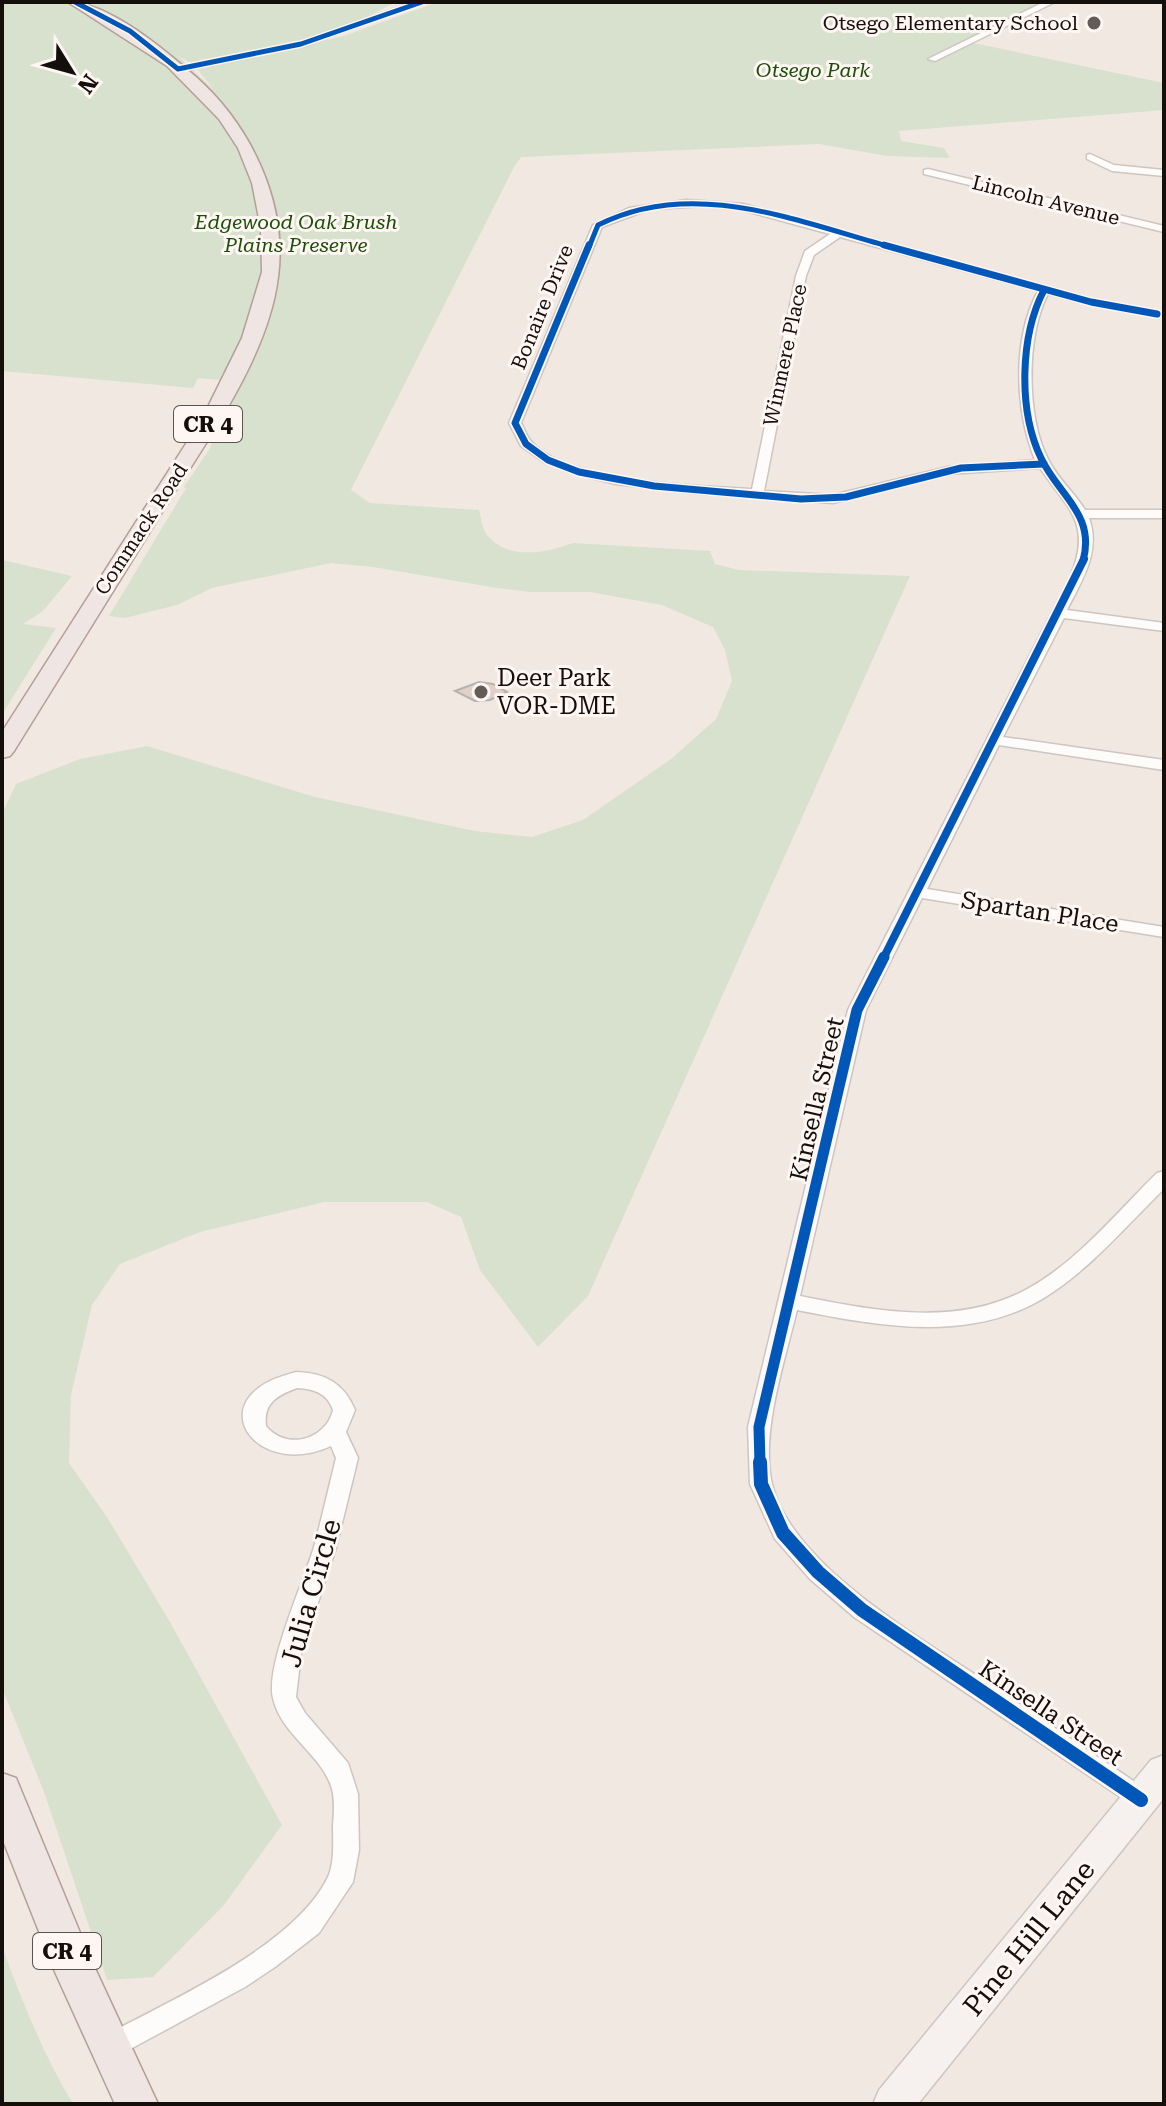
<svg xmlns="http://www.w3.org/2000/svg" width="1166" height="2106" font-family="'Roboto Serif',serif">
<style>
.green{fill:#d8e1cd}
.building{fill:#e0d0c7;stroke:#b8b1ac;stroke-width:2}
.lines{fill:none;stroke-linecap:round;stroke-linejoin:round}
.street-casing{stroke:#cdc5c0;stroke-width:3}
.secondary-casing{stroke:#cdc5c0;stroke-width:3}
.primary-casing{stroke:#b39f98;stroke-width:3}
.street{fill:#fdfcfb;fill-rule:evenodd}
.secondary{fill:#f6f0ee;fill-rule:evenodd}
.primary{fill:#efe5e2;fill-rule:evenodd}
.cycleway-far4-casing{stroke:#fdf6f2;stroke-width:8}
.cycleway-far3-casing{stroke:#fdf6f2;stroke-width:10}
.cycleway-far2-casing{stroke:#fdf6f2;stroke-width:12}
.cycleway-far1-casing{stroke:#fdf6f2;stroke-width:16}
.cycleway-casing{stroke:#fdf6f2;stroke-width:19}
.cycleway-far4{stroke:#0057b8;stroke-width:5}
.cycleway-far3{stroke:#0057b8;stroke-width:7}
.cycleway-far2{stroke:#0057b8;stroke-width:8}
.cycleway-far1{stroke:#0057b8;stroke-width:11}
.cycleway{stroke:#0057b8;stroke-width:14}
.poi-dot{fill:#625b56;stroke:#fdf6f2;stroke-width:3}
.labels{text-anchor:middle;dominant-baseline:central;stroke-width:6;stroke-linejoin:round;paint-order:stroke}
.far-poi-label{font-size:20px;fill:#140f0b;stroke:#fdf6f2;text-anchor:end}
.far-park-label{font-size:20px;font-style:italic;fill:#1b4e07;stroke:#fdf6f2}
.far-street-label{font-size:20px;fill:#140f0b;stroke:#fdf6f2}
.shield{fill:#fdf6f2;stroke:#5a5450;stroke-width:2}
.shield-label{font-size:22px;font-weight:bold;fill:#140f0b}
.poi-label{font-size:24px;fill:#140f0b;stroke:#fdf6f2;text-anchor:start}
.street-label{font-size:24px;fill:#140f0b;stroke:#fdf6f2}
.near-street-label{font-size:28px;fill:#140f0b;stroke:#fdf6f2}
</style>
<rect width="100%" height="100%" fill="#f2e8e2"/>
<!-- green -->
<g class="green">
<path d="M2,2H396L345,28L254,53L191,63L178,56L214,90L198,70L344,36L438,2H1043L964,41L1164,83V110L899,131L901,141L944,148L950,158L887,156L819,144L521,157L514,167L351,490L370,503L479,510C481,517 482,529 487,535C508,561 546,553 573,543L710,551L715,564L739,570L910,576L588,1296L538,1347L480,1270L461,1217L427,1202H324L200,1232L120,1264L92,1305L71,1395L69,1463L107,1517L170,1622L282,1825L224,1905L153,1977L107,1980L44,1792L2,1688V814L16,784L80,759L147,746L315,797L475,831L532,837L583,820L671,759L716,719L732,681L725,650L713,627L662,605L590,592H530L497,588L373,567L331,563L212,588L177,605L125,618L109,616L186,488L184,487L210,448L235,385L221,380L198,378L193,388L2,371Z"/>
<path d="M2,560L72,576L43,611L23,624L56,628L2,714Z"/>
<path d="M2,1947C22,2001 43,2054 73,2104H2Z"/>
</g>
<!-- building -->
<path class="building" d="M479,682L493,684L507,692L490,700L475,701L455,691Z"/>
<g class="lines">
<!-- street casing -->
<g class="street-casing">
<g id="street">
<path d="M414,2H426L304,46L178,72L174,69L299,42Z"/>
<path d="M1044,2H1055L935,61L928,59Z"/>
<path d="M1090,154L1114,165L1164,170V176L1112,171L1087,159V155Z"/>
<path d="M928,169L1164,226V232L924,174V170Z"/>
<path d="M687,200L743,204L1092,299L1163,314L1157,317L1091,305L1048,294C1026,335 1026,417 1048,459C1057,478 1074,492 1085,510H1164V518H1089C1101,552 1082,580 1067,610L1164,623V631L1064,618L1003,737L1164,760V770L999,745L927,889L1164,927V937L922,898L866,1010L800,1296C875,1311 959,1328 1029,1288C1078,1261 1117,1212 1157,1173L1164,1171V1189C1126,1226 1091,1268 1047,1296C972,1344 878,1326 797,1310C785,1360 760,1434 772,1484C792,1566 921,1638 988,1683C1042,1719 1096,1756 1150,1792L1153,1800L1150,1808L1141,1811L854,1617L810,1579L775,1539L750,1484L748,1427L848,1010L1070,577C1093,524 1068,509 1040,468L948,474L833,503L691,493L616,484L575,474L544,462L521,446L509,423L593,225L629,208ZM705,206L742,210L830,234L805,251L796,276L752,489C700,486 562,483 530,440C526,435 524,428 521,423L602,227L650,209ZM840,237L1038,291C1012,339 1015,410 1035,460L948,467L833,495L764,491L806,276L814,255Z"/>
<path d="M296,1372C325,1373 344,1383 355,1410L346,1432L358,1458L336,1548L301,1654L296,1697L305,1713L348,1763L358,1794L359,1850L353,1882L319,1933L275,1967L245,1987L110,2060L100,2056L96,2047L100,2038C167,2002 292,1948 327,1879C335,1864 333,1842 333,1825C334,1813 335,1800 332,1789C322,1754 281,1735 273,1698C265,1666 304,1581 314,1547C322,1517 329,1487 336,1458L331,1446C264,1477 210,1415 266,1383C275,1378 286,1375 296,1372ZM297,1388C314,1389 327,1393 333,1410C326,1440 286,1451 266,1426C263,1403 278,1395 297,1388Z"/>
</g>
</g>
<!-- secondary casing -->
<g class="secondary-casing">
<path id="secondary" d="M1164,1755V1798L918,2104H873L879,2090L1151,1760Z"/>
</g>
<!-- primary casing -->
<g class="primary-casing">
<g id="primary">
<path d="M68,2C109,2 166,51 196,77C251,126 288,203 278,277C268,358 206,442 164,509C114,590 64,670 14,751L10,756L2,758V732L203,417L242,338L262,272L261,229L252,183L238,148L219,119L167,66Z"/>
<path d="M2,1773L16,1778L93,1964L158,2104H115L55,1972L2,1838Z"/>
</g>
</g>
<!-- street -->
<use href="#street" class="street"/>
<!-- secondary -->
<use href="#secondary" class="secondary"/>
<!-- primary -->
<use href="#primary" class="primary"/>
<!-- cycleway-far4 casing -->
<g class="cycleway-far4-casing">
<g id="cycleway-far4">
<path d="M75,2L130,31L178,69L301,44L422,2"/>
<path d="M589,247L598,225C693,177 796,221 891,247"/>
</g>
</g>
<!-- cycleway-far3 casing -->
<g class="cycleway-far3-casing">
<g id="cycleway-far3">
<path d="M589,245L515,423L526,444L548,460L579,472L654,486L801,499L846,497L961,468L1044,464"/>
<path d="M884,245L1091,302L1157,314"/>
<path d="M1044,290C1020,336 1018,410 1041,458C1058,495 1096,514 1083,561"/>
</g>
</g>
<!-- cycleway-far2 casing -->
<g class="cycleway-far2-casing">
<path id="cycleway-far2" d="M883,959L1084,559"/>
</g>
<!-- cycleway-far1 casing -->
<g class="cycleway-far1-casing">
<path id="cycleway-far1" d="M760,1464L759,1427L857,1010L884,957"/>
</g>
<!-- cycleway casing -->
<g class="cycleway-casing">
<path id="cycleway" d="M760,1462L761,1484L783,1533L818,1572L862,1610L1141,1800"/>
</g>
<!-- cycleway-far4 -->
<use href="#cycleway-far4" class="cycleway-far4"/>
<!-- cycleway-far3 -->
<use href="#cycleway-far3" class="cycleway-far3"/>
<!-- cycleway-far2 -->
<use href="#cycleway-far2" class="cycleway-far2"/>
<!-- cycleway-far1 -->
<use href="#cycleway-far1" class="cycleway-far1"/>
<!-- cycleway -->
<use href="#cycleway" class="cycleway"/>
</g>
<!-- markers -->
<g class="poi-dot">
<circle cx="1094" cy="23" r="8"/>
<circle cx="481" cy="692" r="8"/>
</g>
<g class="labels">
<!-- far-poi labels -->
<g class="far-poi-label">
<text x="1078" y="23">Otsego Elementary School</text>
</g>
<!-- far-park labels -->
<g class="far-park-label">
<text x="813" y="70">Otsego Park</text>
<text x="296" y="222">Edgewood Oak Brush<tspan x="296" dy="23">Plains Preserve</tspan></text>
</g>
<!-- far-street labels -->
<g class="far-street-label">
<text transform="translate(1046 200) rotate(14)">Lincoln Avenue</text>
<text transform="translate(542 307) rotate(-68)">Bonaire Drive</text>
<text transform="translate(785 355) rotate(-78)">Winmere Place</text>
<text transform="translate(141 529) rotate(-57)">Commack Road</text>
</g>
<!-- shield labels -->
<g class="shield">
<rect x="174" y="406" width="68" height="36" rx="6"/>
<rect x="33" y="1933" width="68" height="36" rx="6"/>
</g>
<g class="shield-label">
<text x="208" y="424">CR 4</text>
<text x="67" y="1951">CR 4</text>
</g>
<!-- poi labels -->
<g class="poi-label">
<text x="497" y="678">Deer Park<tspan x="497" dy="28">VOR-DME</tspan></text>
</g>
<!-- street labels -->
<g class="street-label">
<text transform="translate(1040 912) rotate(9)">Spartan Place</text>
<text transform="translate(817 1099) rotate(-77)">Kinsella Street</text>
<text transform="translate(1051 1713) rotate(34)">Kinsella Street</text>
</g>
<!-- near-street labels -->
<g class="near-street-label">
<text transform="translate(311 1593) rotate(-74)">Julia Circle</text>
<text transform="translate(1029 1938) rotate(-51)">Pine Hill Lane</text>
</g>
</g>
<!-- border -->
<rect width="1166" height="2106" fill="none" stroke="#140f0b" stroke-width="8"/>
<!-- north arrow -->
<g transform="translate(72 72) rotate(127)" stroke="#fdf6f2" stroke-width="6" paint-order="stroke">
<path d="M0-6L14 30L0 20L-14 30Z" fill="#140f0b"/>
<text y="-12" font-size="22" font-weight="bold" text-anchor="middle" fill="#140f0b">N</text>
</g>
</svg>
